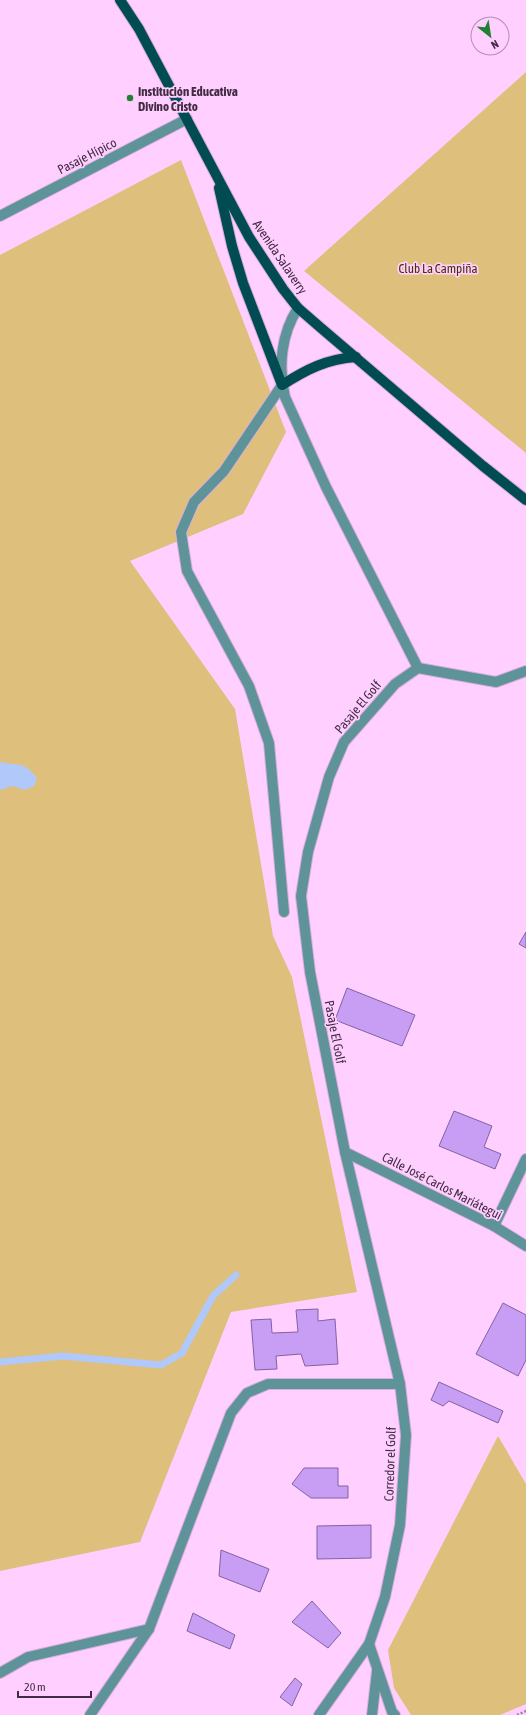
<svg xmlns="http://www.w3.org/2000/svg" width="526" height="1715" font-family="'Asap Condensed',sans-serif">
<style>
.green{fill:#debf7c}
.water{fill:#b1c8fb}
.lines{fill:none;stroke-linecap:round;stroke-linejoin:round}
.stream{stroke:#b1c8fb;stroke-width:7}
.building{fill:#c79ef3;stroke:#8262a2}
.minor-casing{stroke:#d9aed9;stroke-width:12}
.major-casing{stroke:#d9aed9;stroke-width:12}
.path{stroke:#a07ca0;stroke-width:2.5;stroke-dasharray:2 2;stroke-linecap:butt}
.minor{stroke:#5e939a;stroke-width:10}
.major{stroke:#014c53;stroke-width:10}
.poi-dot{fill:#218133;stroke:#ffcfff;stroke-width:1.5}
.labels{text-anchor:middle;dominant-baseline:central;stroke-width:3.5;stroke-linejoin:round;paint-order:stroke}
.poi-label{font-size:13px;font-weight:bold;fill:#432c43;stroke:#ffcfff;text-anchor:start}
.street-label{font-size:13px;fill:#432c43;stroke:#ffcfff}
.park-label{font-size:13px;fill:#443306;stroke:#ffcfff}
</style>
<rect width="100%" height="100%" fill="#ffcfff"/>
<!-- green -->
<g class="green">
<path d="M526,72V453L304,271Z"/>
<path d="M181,160L286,432L243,514L130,561L235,709L273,936L292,977L357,1292L231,1312L140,1542L0,1571V255Z"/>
<path d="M498,1436L526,1484V1704L500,1715H411L394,1688L388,1650Z"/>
</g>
<!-- water -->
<path class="water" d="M0,762C19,767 22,759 37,778L34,786L25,790L12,786L0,790Z"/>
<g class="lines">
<!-- stream -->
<path class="stream" d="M0,1362L63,1356L161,1365L182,1353L213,1296L236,1275"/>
</g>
<!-- building -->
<g class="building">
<path d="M526,932V948L519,944Z"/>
<path d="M347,988L415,1015L402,1046L335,1020Z"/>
<path d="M454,1111L492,1126L484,1147L501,1154L495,1169L439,1146Z"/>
<path d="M503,1303L526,1315V1360L518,1376L476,1354Z"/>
<path d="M318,1309V1321L335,1319L338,1364L305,1366L301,1354L276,1356L277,1369L255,1370L251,1320L271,1319L272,1333L298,1332L296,1310Z"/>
<path d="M439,1382L503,1411L498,1423L449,1401L443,1406L431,1400Z"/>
<path d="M304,1468H338V1486H348V1498H311L292,1484Z"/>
<path d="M371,1525V1558L317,1559V1526Z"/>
<path d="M221,1550L269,1569L260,1592L219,1576Z"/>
<path d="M312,1601L341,1633L328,1648L292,1622Z"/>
<path d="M193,1613L235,1635L230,1649L187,1631Z"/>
<path d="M295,1678L302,1684L292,1706L280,1697Z"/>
</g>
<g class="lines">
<!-- minor casing -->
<g class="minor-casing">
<g id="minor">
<path d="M0,216L187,119"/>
<path d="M298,308C281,334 278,367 285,397L326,487L418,668L395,684L344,742L329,777L308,852L301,896L310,972L345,1152L400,1384L406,1435L400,1525L385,1597L369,1644L319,1715"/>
<path d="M282,385L224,471L194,502L181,532L187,571L249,686L269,743L284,912"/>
<path d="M418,668L496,682L526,671"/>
<path d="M345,1152L494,1226L526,1246"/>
<path d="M494,1226L526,1159"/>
<path d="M369,1644L392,1712L395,1715"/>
<path d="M0,1673L28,1657L149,1629"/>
<path d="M90,1715L149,1629L231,1413L247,1393L268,1384H400"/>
<path d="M372,1715L377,1671"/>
</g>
</g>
<!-- major casing -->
<g class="major-casing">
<g id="major">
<path d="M120,0L139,29L249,237L283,289L298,308L321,328L483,466L526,500"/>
<path d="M219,188L232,246L243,283L282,385C307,369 327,359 356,357"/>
</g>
</g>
<!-- path -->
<path class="path" d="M517,1715L526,1711"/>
<!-- minor -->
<use href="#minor" class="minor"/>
<!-- major -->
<use href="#major" class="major"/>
</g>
<!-- markers -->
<circle class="poi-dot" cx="130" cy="98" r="4"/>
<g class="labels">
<!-- poi labels -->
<g class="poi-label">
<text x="138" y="91">Institución Educativa<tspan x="138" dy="15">Divino Cristo</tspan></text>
</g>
<!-- street labels -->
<g class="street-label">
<text transform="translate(87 156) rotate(-27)">Pasaje Hípico</text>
<text transform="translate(280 257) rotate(56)">Avenida Salaverry</text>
<text transform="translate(358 707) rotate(-50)">Pasaje El Golf</text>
<text transform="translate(335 1032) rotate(79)">Pasaje El Golf</text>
<text transform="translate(442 1186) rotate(27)">Calle José Carlos Mariátegui</text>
<text transform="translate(390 1464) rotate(-88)">Corredor el Golf</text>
</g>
<!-- park labels -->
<g class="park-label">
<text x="438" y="268">Club La Campiña</text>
</g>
</g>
<!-- north arrow -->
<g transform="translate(490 36) rotate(150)"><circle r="19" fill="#ffcfff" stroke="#b48eb4"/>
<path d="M0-3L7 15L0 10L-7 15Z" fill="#218133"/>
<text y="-6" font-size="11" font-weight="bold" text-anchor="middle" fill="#432c43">N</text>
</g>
<!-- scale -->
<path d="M18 1691v6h73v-6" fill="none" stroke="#432c43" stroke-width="2"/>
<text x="24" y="1691" font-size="12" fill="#432c43" stroke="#ffcfff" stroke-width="3" paint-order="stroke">20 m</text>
</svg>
